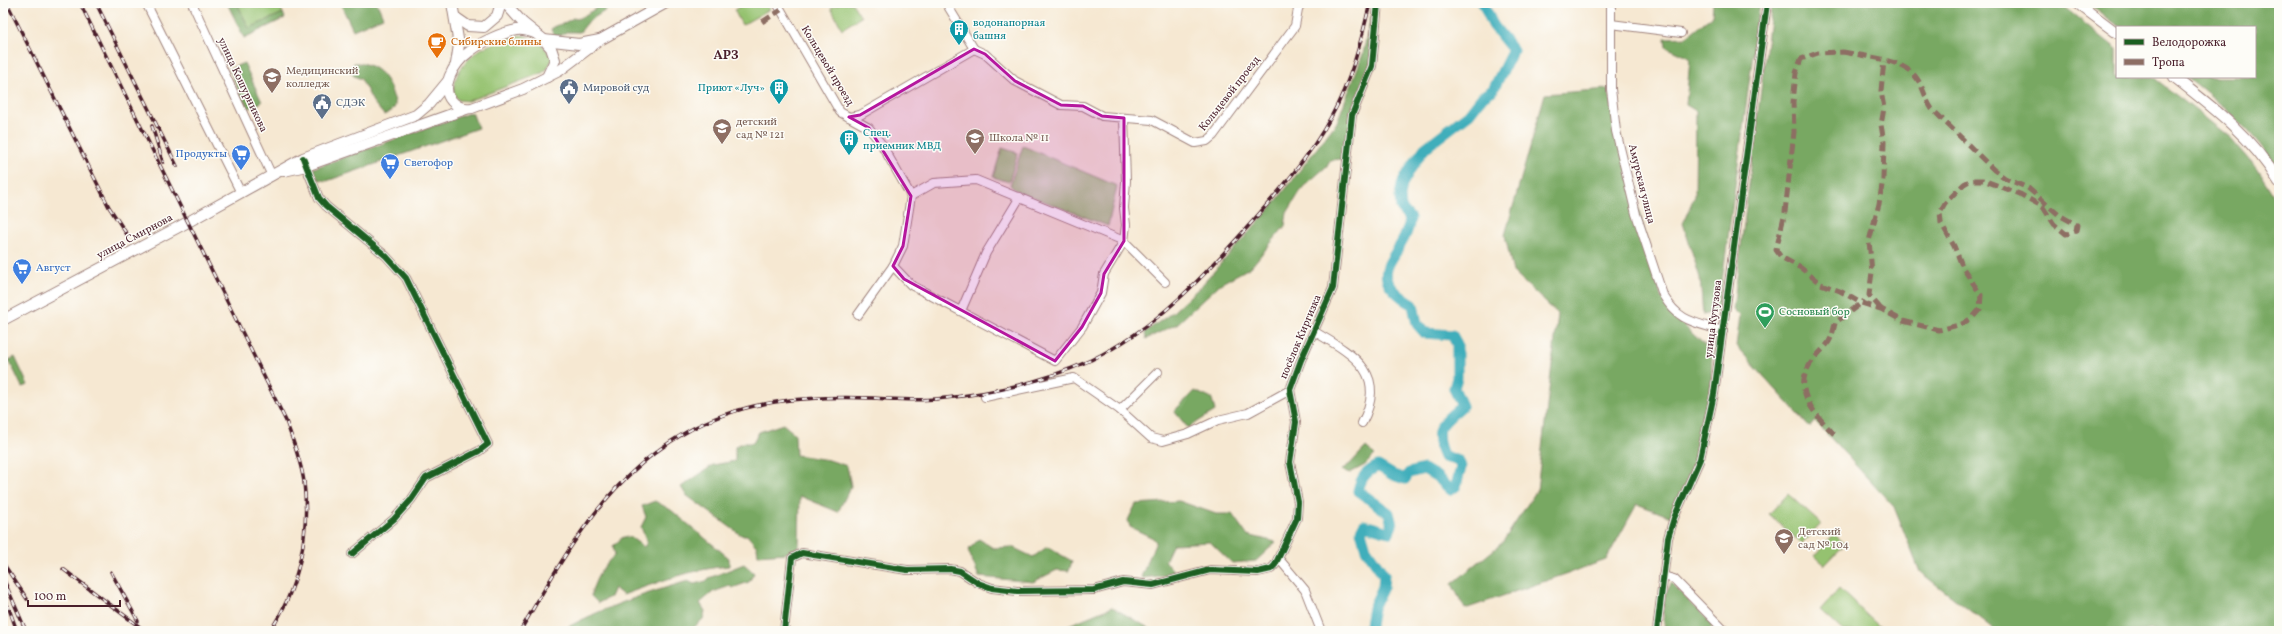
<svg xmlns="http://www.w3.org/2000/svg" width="2282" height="634" font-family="Vollkorn,serif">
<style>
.green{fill:#95c270;stroke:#70704e}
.forest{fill:#78a862;stroke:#616446}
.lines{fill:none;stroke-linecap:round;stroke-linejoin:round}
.river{stroke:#3faebb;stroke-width:11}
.minor-casing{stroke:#a0847e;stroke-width:10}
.major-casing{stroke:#a0847e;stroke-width:12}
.minor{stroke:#fff;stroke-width:8}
.major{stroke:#fff;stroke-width:10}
.rail-casing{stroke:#4a1f2b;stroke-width:3.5}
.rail{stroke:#fdfcf7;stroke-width:2;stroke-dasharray:6;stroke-linecap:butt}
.quiet{stroke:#8d6e63;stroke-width:5;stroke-dasharray:10 5;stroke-linecap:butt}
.cycleway-casing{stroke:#fdfcf7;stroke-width:8}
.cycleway{stroke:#1b5e20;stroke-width:6}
.marked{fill:#b5179e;fill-opacity:0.2;stroke:#b5179e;stroke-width:3;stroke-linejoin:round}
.labels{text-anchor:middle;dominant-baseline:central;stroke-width:3;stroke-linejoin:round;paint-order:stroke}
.culture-label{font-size:11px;fill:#0d838f;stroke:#fdfcf7;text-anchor:start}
.food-label{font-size:11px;fill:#c56008;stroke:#fdfcf7;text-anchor:start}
.street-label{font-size:11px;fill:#4a1f2b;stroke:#fdfcf7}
.education-label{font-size:11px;fill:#785e54;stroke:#fdfcf7;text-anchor:start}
.service-label{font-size:11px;fill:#4e5e75;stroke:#fdfcf7;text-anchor:start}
.shop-label{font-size:11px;fill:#366cbe;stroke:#fdfcf7;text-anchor:start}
.leisure-label{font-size:11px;fill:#27864d;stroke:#fdfcf7;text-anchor:start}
.quarter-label{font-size:13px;font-weight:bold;fill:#4a1f2b;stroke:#fdfcf7}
</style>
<rect width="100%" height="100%" fill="#fdfcf7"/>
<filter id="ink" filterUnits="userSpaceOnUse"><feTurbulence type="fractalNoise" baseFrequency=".025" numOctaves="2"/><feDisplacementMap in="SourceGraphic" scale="8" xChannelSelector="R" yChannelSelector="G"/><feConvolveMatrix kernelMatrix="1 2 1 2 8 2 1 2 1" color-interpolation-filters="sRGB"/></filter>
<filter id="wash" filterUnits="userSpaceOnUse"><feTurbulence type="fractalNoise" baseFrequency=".012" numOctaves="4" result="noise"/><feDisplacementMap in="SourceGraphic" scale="16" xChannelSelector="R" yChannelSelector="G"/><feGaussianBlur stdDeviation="0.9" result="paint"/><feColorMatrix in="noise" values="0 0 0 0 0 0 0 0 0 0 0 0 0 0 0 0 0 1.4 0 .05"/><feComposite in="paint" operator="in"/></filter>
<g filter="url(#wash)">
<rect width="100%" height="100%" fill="#f6e8d2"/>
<!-- green -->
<g class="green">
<path d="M237,3H278L283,13L249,29Z"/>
<path d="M746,3H767L770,9L742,25L734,10Z"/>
<path d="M840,3H852L861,17L842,29L831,8Z"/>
<path d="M523,35L541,43L553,58L547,69L542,73L468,101L458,100C444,85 467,57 481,49C493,43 510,36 523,35Z"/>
<path d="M1023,146L1117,186L1108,226L1015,190L1010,185Z"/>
<path d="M1002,148L1018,153L1009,182L993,177Z"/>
<path d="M1788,494L1821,524L1802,544L1769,514Z"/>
<path d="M1834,534L1845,544L1825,565L1815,556Z"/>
<path d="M1839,589L1884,631H1843L1820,610Z"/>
</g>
<!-- forest -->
<g class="forest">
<path d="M227,3H237L249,28L283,13L285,18L244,38Z"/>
<path d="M340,3H377L383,17L353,30Z"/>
<path d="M606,3H617L589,21L580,32H566L560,36L553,34L551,29C558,24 564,24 573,18L577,19C588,15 595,7 606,3Z"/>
<path d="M1713,3H1760L1718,311L1703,315L1700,278L1683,223L1695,195L1696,111L1686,105L1690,58L1666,47L1665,38L1686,37L1712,16Z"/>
<path d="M1772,3H2059L2117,49V77H2153L2231,138L2256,167L2279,204V631H1996L1920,572L1894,507L1815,421L1810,427L1736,346L1740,316L1733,309Z"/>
<path d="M2087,3H2279V172C2256,133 2222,104 2187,77H2255V27H2120Z"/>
<path d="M1375,15L1370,66L1361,90L1345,159L1330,160L1327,166L1303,187L1287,213L1285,226L1251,267L1220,284L1177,324L1146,339L1145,332L1173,312L1201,286L1274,204L1337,122L1363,54L1371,16Z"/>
<path d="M244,63L262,102L247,109L229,69Z"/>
<path d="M354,63C375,62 388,77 393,96C395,100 396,105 394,108C392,112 387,113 384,115L373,102L361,79L354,76L350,72Z"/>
<path d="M1608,89L1661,297L1678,320L1712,352L1711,393L1697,458L1671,517L1637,504L1606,560L1465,609L1452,584L1502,543L1537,490L1558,314L1513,272L1505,235L1545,94Z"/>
<path d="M472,112L478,128L327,181L316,179L311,169Z"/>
<path d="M15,357L28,385L22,387L9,360Z"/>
<path d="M1195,391L1212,399L1215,411L1188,428L1174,411Z"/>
<path d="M783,424L795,434L796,455L829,460L847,466L851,486L838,512L800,496L799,547L786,553L758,555L757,547L747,535H741L686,495L681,487L713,465L735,461V446L743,443H753L759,432Z"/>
<path d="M1366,447L1375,455L1365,465L1350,473L1341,470L1350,464Z"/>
<path d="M655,501L671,510L729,558V566C692,569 658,582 623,595L614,588L610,597L598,603L591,596C594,580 603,565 615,555L613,546L623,537H630L644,547L647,542L641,527L646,517L642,506Z"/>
<path d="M1179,501L1216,514H1232L1247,535L1276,542L1256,561L1232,563L1210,542L1173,544L1165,561L1176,574L1143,578L1141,577L1156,542L1153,538L1130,527L1128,520L1136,504Z"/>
<path d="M979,539L993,548L1012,547L1033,557L1047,547L1072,561L1069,571L1057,570L1033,582L979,577L968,550Z"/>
<path d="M744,564L754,573L749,582L732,588L730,586L713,592L700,603L705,611L703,619L690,631H565L566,628C604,607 647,593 688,581L694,584L706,581L709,578Z"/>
<path d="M1671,583L1713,625L1709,631H1665C1663,616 1661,595 1671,583Z"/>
<path d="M1112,607L1154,631H1054Z"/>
</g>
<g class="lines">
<!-- river -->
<path class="river" d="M1369,631L1373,608L1383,587L1384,575L1366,549L1361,531L1364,525L1389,532L1392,525L1389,513L1358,491C1361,477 1366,472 1378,466L1393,475L1405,479L1409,473L1424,469L1436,476L1451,490L1456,486L1461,467L1459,461L1444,457C1431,429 1442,423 1462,406L1454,388L1457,378V344L1452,335L1425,333L1417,324L1413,305C1357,270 1406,259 1410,218L1401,208L1400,197L1402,184L1411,168L1425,148L1469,114L1483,96L1493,90L1513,50L1493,25L1483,3"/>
</g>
</g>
<g filter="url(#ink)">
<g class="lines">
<!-- minor casing -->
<g class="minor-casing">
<g id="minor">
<path d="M146,3L241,193"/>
<path d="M192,3L272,176"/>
<path d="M777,3L840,112L869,128L882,145L911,196L903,246L893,266L858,315"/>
<path d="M1611,3V89L1616,131L1636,214L1663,295C1679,322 1694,322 1723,331"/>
<path d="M1611,24L1681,33"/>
<path d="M974,49L985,54L1015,81L1061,105L1083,106L1102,116L1152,120L1195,143L1207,141L1213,136L1295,26L1298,9L1301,3"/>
<path d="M849,117L860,115L974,49L946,3"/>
<path d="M304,162L319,198L326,206L386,256L406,278L488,444L479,451L426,478L411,500L394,519L352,554"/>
<path d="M911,196L934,183L976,180L1124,241L1165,282"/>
<path d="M893,266L911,285L1055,361L1082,327L1101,293L1104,274L1124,241L1126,225L1124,208L1126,181L1124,118"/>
<path d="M961,311L986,253L1020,197"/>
<path d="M1315,332C1354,355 1388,373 1362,423"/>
<path d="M985,397L1074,378L1120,410L1151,438L1163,441L1188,434L1218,420L1248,413L1290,390"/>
<path d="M1120,410L1158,372"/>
<path d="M1279,559L1305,590L1321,631"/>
<path d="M1663,576L1674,579L1725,631"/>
<path d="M784,631L792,558L802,553L907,570L950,569L960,571L978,583L992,588L1017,591L1094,590L1123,582L1153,585L1210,570L1258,572L1271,569L1275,565L1297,518L1298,502L1290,462L1296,422L1290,390L1301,360L1333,288L1352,115L1372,66L1378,3"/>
<path d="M1657,631L1668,538L1674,518L1700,459L1714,394L1767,3"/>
</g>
</g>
<!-- major casing -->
<g class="major-casing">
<g id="major">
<path d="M452,3L459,45L456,64"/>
<path d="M505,3L523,23L544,40L551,48L555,60L547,77"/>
<path d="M2077,3L2117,33"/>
<path d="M455,17L468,26L484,27L497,16L501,3"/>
<path d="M535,33C529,31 523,29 517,30C501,33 481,42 469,52C455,62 436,90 455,104C460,108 466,109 472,108L523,89L559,71L600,40L666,3"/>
<path d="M544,40L579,44L600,40"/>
<path d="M2174,77C2214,108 2253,138 2279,182"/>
<path d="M284,171L306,166L466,109"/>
<path d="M3,320L188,222L303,158L416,115L429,104L448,81"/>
</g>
</g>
<!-- minor -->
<use href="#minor" class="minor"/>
<!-- major -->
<use href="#major" class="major"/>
<!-- rail casing -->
<g class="rail-casing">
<g id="rail">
<path d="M7,3L109,207L128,236"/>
<path d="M80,3L286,421C293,441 301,461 304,482C310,534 299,588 270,631"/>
<path d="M96,3L177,166"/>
<path d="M152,126L163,162"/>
<path d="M3,563L27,599"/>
<path d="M63,569L145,631"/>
<path d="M111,572L138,621"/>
<path d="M3,578L26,631"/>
<path d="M3,592L17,631"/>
<path d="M520,631C565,555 604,480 683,434C743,399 805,396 872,398C893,399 915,401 936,399C990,394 1041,383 1091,360C1156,329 1205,275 1252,222C1281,189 1310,156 1331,117C1351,81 1361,42 1370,3"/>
</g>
</g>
<!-- rail -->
<use href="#rail" class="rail"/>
<!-- quiet -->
<g class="quiet">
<path d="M762,22L781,10"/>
<path d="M1843,52C1863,56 1902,59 1915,76C1923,85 1925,99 1932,109L1994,170L2005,178L2028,188L2059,215L2077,225L2076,231L2066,234L2054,224L2043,207L2020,194L1983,180H1971L1964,184L1945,203L1940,212L1941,223L1954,246L1963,268L1981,295L1980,309L1973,317L1962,324L1939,330L1903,321L1881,309L1861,303L1840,291L1821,284L1801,268L1781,257L1776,250L1785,212L1794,132L1793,102L1796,73L1801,59L1818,53Z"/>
<path d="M1881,309L1869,295L1872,272L1869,241L1879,204L1883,179L1884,142L1881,125L1884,108L1881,91L1884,61"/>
<path d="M1834,434C1814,413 1790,389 1813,360C1827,343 1830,347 1835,323L1864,301"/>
</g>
<!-- cycleway casing -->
<g class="cycleway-casing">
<g id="cycleway">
<path d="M303,158L319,198L326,206L386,256L406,278L488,444L479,451L426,478L411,500L394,519L352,554"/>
<path d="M784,631L792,558L802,553L907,570L950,569L960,571L978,583L992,588L1017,591L1094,590L1123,582L1153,585L1210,570L1258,572L1271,569L1275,565L1297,518L1298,502L1290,462L1296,422L1290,390L1301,360L1333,288L1352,115L1372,66L1378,3"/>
<path d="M1657,631L1668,538L1674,518L1700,459L1714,394L1767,3"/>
</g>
</g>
<!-- cycleway -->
<use href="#cycleway" class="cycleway"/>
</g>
</g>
<!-- marked area -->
<path class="marked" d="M974,49L985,54L1015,81L1061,105L1083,106L1102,116L1124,118V241L1104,274L1101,293L1082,327L1055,361L904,279L893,266L903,246L911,196L869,128L849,117L860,115Z"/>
<!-- icons -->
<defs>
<g id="building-pin" transform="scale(1)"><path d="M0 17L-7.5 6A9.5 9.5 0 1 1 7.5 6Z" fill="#0f9aa8" stroke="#fdfcf7"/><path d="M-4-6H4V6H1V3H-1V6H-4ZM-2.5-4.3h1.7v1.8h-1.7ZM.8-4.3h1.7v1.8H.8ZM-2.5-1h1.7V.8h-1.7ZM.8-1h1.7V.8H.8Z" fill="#fff"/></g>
<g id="cafe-pin" transform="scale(1)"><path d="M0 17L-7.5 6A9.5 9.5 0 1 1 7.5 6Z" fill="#e8710a" stroke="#fdfcf7"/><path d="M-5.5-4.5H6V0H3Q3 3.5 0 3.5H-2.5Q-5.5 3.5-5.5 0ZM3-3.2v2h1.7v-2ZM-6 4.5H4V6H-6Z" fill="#fff"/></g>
<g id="university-pin" transform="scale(1)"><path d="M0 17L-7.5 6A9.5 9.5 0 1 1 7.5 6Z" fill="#8d6e63" stroke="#fdfcf7"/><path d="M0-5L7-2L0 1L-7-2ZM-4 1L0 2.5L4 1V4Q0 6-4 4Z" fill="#fff"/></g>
<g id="civic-pin" transform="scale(1)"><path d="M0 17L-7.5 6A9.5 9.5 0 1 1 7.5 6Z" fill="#5c6f8a" stroke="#fdfcf7"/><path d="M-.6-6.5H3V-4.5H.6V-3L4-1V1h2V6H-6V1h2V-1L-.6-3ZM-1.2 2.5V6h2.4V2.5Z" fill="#fff"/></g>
<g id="school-pin" transform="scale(1)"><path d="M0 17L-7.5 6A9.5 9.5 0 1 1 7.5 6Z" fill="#8d6e63" stroke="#fdfcf7"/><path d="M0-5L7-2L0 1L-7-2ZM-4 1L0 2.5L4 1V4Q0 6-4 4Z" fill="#fff"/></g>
<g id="supermarket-pin" transform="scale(1)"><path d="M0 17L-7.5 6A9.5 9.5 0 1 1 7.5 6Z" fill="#3f7fe0" stroke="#fdfcf7"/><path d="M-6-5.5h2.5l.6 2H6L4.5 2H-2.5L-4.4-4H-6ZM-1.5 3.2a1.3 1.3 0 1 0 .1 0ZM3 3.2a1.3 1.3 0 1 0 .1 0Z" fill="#fff"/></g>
<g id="stadium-pin" transform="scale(1)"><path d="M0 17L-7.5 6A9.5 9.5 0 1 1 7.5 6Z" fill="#2e9e5b" stroke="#fdfcf7"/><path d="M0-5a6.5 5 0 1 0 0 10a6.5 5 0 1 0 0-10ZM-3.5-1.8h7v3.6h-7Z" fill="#fff"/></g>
</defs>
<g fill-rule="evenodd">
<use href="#building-pin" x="959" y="29"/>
<use href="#cafe-pin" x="437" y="42"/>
<use href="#university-pin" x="272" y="77"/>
<use href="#civic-pin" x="569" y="88"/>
<use href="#building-pin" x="779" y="88"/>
<use href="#civic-pin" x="322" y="103"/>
<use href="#school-pin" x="722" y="128"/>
<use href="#school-pin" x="975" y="138"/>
<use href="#building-pin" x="849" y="139"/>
<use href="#supermarket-pin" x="241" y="154"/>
<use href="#supermarket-pin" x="390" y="163"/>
<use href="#supermarket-pin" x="22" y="268"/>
<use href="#stadium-pin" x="1765" y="312"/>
<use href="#school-pin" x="1784" y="538"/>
</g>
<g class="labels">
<!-- culture labels -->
<g class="culture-label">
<text x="973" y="23">водонапорная<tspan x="973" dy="13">башня</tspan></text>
<text x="765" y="88" text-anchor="end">Приют «Луч»</text>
<text x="863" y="133">Спец.<tspan x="863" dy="13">приемник МВД</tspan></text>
</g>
<!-- food labels -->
<g class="food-label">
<text x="451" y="42">Сибирские блины</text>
</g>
<!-- street labels -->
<g class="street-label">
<text transform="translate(827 66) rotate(59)">Кольцевой проезд</text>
<text transform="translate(242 85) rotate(65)">улица Кошурникова</text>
<text transform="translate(1230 94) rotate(-52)">Кольцевой проезд</text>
<text transform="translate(1641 184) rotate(76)">Амурская улица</text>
<text transform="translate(135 237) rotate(-28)">улица Смирнова</text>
<text transform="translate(1714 319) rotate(-83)">улица Кутузова</text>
<text transform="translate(1301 337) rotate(-67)">посёлок Киргизка</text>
</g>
<!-- education labels -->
<g class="education-label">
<text x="286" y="71">Медицинский<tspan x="286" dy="13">колледж</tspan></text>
<text x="736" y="122">детский<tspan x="736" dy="13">сад № 121</tspan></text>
<text x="989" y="138">Школа № 11</text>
<text x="1798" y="532">Детский<tspan x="1798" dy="13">сад № 104</tspan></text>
</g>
<!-- service labels -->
<g class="service-label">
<text x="583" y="88">Мировой суд</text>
<text x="336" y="103">СДЭК</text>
</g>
<!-- shop labels -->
<g class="shop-label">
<text x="227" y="154" text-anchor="end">Продукты</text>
<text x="404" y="163">Светофор</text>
<text x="36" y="268">Август</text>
</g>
<!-- leisure labels -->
<g class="leisure-label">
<text x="1779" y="312">Сосновый бор</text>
</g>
<!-- quarter labels -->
<g class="quarter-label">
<text x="726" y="56">АРЗ</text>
</g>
</g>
<!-- margin -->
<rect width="2282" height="634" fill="none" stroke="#fdfcf7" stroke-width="16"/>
<!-- legend -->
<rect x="2116" y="26" width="140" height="52" fill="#fdfcf7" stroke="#b5a4a5"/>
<rect x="2124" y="39" width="20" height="6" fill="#1b5e20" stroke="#b5a4a5"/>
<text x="2152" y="46" font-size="12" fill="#4a1f2b">Велодорожка</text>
<rect x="2124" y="59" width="20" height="6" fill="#8d6e63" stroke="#b5a4a5"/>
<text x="2152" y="66" font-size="12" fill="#4a1f2b">Тропа</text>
<!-- scale -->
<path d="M28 600v6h92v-6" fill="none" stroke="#4a1f2b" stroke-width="2"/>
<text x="34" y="600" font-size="12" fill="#4a1f2b" stroke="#fdfcf7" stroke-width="3" paint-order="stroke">100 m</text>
</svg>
